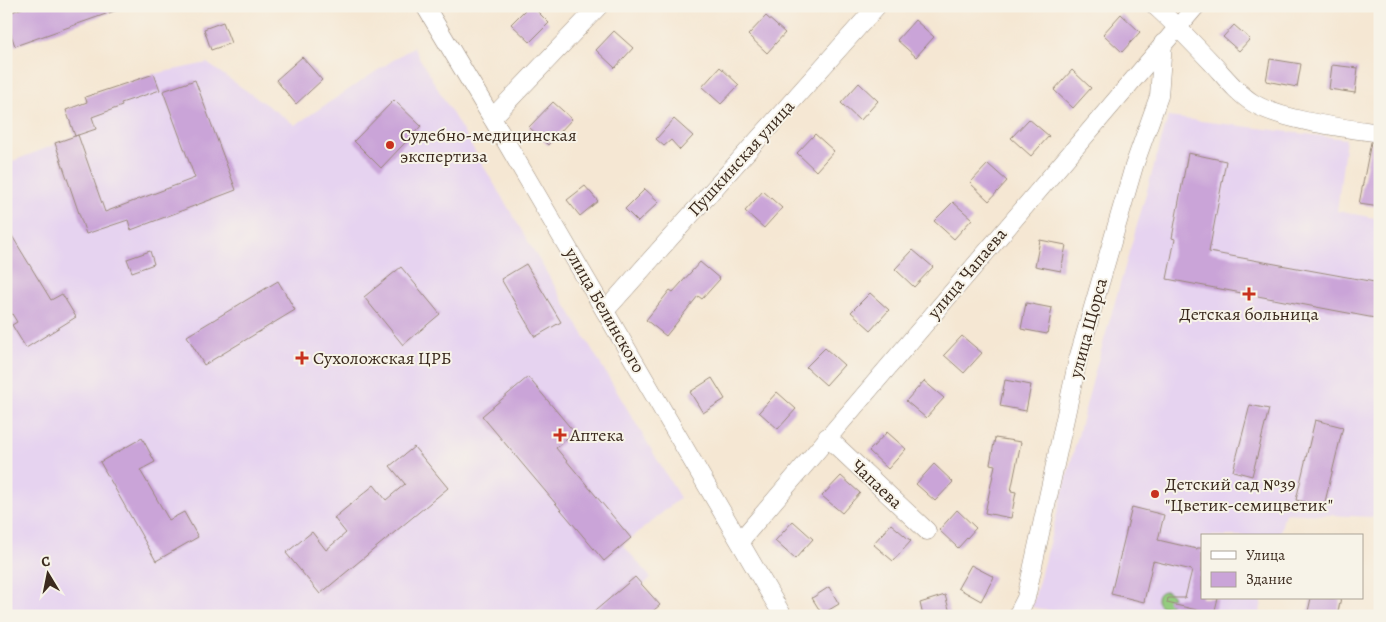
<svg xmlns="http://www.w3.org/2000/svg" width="1386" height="622" font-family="Alegreya,serif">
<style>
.built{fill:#e6d3f0}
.green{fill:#94cc7f;stroke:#687b4e}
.building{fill:#caa4d8}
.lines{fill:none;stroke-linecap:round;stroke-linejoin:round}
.minor-casing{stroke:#988878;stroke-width:19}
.minor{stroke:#fff;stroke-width:18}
.poi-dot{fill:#c8321e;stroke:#f7f3e8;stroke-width:2}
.labels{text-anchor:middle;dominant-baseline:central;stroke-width:4;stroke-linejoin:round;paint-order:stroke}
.poi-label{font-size:18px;fill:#3b2a1e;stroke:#f7f3e8;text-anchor:start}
.street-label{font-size:18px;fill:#3b2a1e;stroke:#f7f3e8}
</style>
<rect width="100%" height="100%" fill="#f7f3e8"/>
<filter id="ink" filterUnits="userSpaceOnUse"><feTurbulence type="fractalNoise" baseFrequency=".02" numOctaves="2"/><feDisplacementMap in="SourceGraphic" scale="10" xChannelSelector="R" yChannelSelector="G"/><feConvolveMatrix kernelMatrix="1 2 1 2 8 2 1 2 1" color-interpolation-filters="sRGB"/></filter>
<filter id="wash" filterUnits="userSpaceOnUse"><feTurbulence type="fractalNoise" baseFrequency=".0096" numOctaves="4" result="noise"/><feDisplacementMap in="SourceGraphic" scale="20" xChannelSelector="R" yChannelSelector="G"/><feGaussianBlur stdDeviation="1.12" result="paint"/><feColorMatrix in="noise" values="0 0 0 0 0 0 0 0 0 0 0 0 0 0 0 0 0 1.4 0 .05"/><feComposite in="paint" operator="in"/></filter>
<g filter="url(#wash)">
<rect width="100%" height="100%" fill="#f5e7d3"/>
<!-- built -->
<g class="built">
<path d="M413,47L680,498L623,545L651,578L643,585L660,605L647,616H6V162L13,161L75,137L66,110L87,102L85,97L154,74L207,63L295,125Z"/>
<path d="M1168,117L1346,139L1337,211L1380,219V491L1374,517L1285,513L1279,536H1202V598H1263L1259,616H1076L1032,607L1096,368Z"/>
</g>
<!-- green -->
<circle class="green" cx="1165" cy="599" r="8"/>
<g id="blocks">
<!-- building -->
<g class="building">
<path d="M28,6H122L123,8L15,46L6,20V14Z"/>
<path d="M529,6H532L549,23L530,42L511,24Z"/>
<path d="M1121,14L1140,32L1122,52L1103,34Z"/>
<path d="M766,16L785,33L767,53L748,35Z"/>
<path d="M915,20L934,37L916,57L897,40Z"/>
<path d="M223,22L231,43L211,50L204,29Z"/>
<path d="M1234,25L1250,39L1239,51L1223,37Z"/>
<path d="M614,31L633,48L615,68L596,50Z"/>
<path d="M302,57L322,80L296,104L276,80Z"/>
<path d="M1270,59L1301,64L1297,87L1266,81Z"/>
<path d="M1332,65L1358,68L1355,93L1329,89Z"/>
<path d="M720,67L739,85L721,104L702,87Z"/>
<path d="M1072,70L1091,88L1073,108L1054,90Z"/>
<path d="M154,74L160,90L121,103L122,106L92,117L96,129L75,136L66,110L87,102L85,97Z"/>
<path d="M195,80L236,190L131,230L128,220L86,234L55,143L78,135L105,212L195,178L163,91Z"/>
<path d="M859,83L878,101L860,121L841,103Z"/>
<path d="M394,100L421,126L381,168L354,141Z"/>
<path d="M553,102L572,119L548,145L529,127Z"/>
<path d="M674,119L693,136L680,150L671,140L664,146L656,139Z"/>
<path d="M1029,119L1049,136L1031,156L1011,138Z"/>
<path d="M815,134L834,151L816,171L797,153Z"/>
<path d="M1371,142L1380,143V207L1359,204Z"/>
<path d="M1188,153L1226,161L1209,252L1380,283V319L1167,279L1175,239L1172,238Z"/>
<path d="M988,164L1007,181L989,201L970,183Z"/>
<path d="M585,186L598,201L580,216L567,200Z"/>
<path d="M645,189L659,202L638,222L625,209Z"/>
<path d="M763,191L782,208L764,228L745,211Z"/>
<path d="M953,202L972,219L954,239L934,221Z"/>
<path d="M6,226L51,300L62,294L76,317L26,348L12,325L17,322L6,304Z"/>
<path d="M1040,240L1066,245L1061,271L1035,266Z"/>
<path d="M913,250L933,267L914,287L895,269Z"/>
<path d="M150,251L154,264L132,272L127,259Z"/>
<path d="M700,262L720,279L702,299L698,296L666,336L646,320L670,290L673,292Z"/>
<path d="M526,264L561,322L535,337L501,279Z"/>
<path d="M401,267L440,314L403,345L364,297Z"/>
<path d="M278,281L295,310L204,365L187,336Z"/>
<path d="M870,293L889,310L871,330L851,312Z"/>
<path d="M1026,303L1052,308L1047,334L1021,329Z"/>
<path d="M962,336L982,353L964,373L944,355Z"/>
<path d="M825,348L844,365L826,385L806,367Z"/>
<path d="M528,377L574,432L556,448L631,538L604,561L482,416Z"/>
<path d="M712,378L725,399L703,413L690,392Z"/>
<path d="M1005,380L1031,385L1026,411L1000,406Z"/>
<path d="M924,381L944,398L926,418L906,401Z"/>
<path d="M777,392L796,409L778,429L759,412Z"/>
<path d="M1250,405L1269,409L1252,476L1233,471Z"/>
<path d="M1315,420L1343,427L1324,506L1296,500Z"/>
<path d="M887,432L906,449L888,469L869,451Z"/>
<path d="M142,438L155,462L140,470L169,520L184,512L198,537L156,561L100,462Z"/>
<path d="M995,438L1021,442L1011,491L1016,492L1011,518L985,513L995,465L990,464Z"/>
<path d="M414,447L448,488L320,594L286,553L312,532L326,550L346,533L334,518L374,485L386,500L405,484L390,466Z"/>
<path d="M934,464L953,482L935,501L916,484Z"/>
<path d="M841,476L860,493L842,513L822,496Z"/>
<path d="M1132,507L1164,515L1158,540L1197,549V548H1202V598H1218L1214,614L1167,603L1168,598H1185L1192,570L1153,561L1144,602L1111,594Z"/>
<path d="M957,510L976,528L958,548L939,530Z"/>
<path d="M793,521L813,539L795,559L775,541Z"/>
<path d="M891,524L911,541L893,561L873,544Z"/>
<path d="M971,565L994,577L981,601L958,588Z"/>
<path d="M635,577L660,605L647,616H589Z"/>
<path d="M829,587L839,604L822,614L812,598Z"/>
<path d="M945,595L951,616H923L920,603Z"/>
<path d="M1311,598H1341L1337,616H1307Z"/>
</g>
</g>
</g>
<g filter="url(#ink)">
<use href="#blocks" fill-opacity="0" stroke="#988878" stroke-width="1"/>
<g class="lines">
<!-- minor casing -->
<g class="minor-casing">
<g id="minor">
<path d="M425,6L492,118L783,616"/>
<path d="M1155,6C1175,24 1193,43 1212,63C1225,77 1237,93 1253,103C1283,121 1345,128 1380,133"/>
<path d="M492,118L599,6"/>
<path d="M605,311L877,6"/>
<path d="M827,437L927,531"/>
<path d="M740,541L1196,6"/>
<path d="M1017,616L1026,598L1078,359L1134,166L1159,96L1163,43"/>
</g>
</g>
<!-- minor -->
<use href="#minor" class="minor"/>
</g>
</g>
<!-- markers -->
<g class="poi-dot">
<circle cx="390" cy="145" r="5"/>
<path d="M1246.5 286.5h5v5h5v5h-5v5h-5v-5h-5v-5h5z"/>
<path d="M299.5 350.5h5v5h5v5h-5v5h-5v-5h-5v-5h5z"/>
<path d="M557.5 427.5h5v5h5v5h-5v5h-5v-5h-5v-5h5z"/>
<circle cx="1155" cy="494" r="5"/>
</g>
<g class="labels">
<!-- poi labels -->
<g class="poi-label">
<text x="400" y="135">Судебно-медицинская<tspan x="400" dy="21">экспертиза</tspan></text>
<text x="1249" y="314" text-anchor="middle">Детская больница</text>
<text x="313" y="358">Сухоложская ЦРБ</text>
<text x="570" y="435">Аптека</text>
<text x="1165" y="484">Детский сад №39<tspan x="1165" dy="21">"Цветик-семицветик"</tspan></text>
</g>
<!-- street labels -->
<g class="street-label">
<text transform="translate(741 158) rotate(-48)">Пушкинская улица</text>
<text transform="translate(967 273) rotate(-50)">улица Чапаева</text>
<text transform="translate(605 310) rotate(60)">улица Белинского</text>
<text transform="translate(1088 328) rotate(-75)">улица Щорса</text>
<text transform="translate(877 484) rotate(43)">Чапаева</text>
</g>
</g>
<!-- margin -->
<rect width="1386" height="622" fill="none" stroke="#f7f3e8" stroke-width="25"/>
<!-- legend -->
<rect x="1201" y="534" width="162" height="65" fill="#f7f3e8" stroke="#aca397"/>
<rect x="1211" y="551" width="25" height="8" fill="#ffffff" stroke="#aca397"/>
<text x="1246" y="560" font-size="15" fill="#3b2a1e">Улица</text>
<rect x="1211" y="572" width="25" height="15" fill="#caa4d8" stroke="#aca397"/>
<text x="1246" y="584" font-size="15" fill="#3b2a1e">Здание</text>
<!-- north arrow -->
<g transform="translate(48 574) rotate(350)" stroke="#f7f3e8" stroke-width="4" paint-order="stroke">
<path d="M0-4L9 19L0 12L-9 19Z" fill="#3b2a1e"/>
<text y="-8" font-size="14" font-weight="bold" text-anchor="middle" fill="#3b2a1e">С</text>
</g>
</svg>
